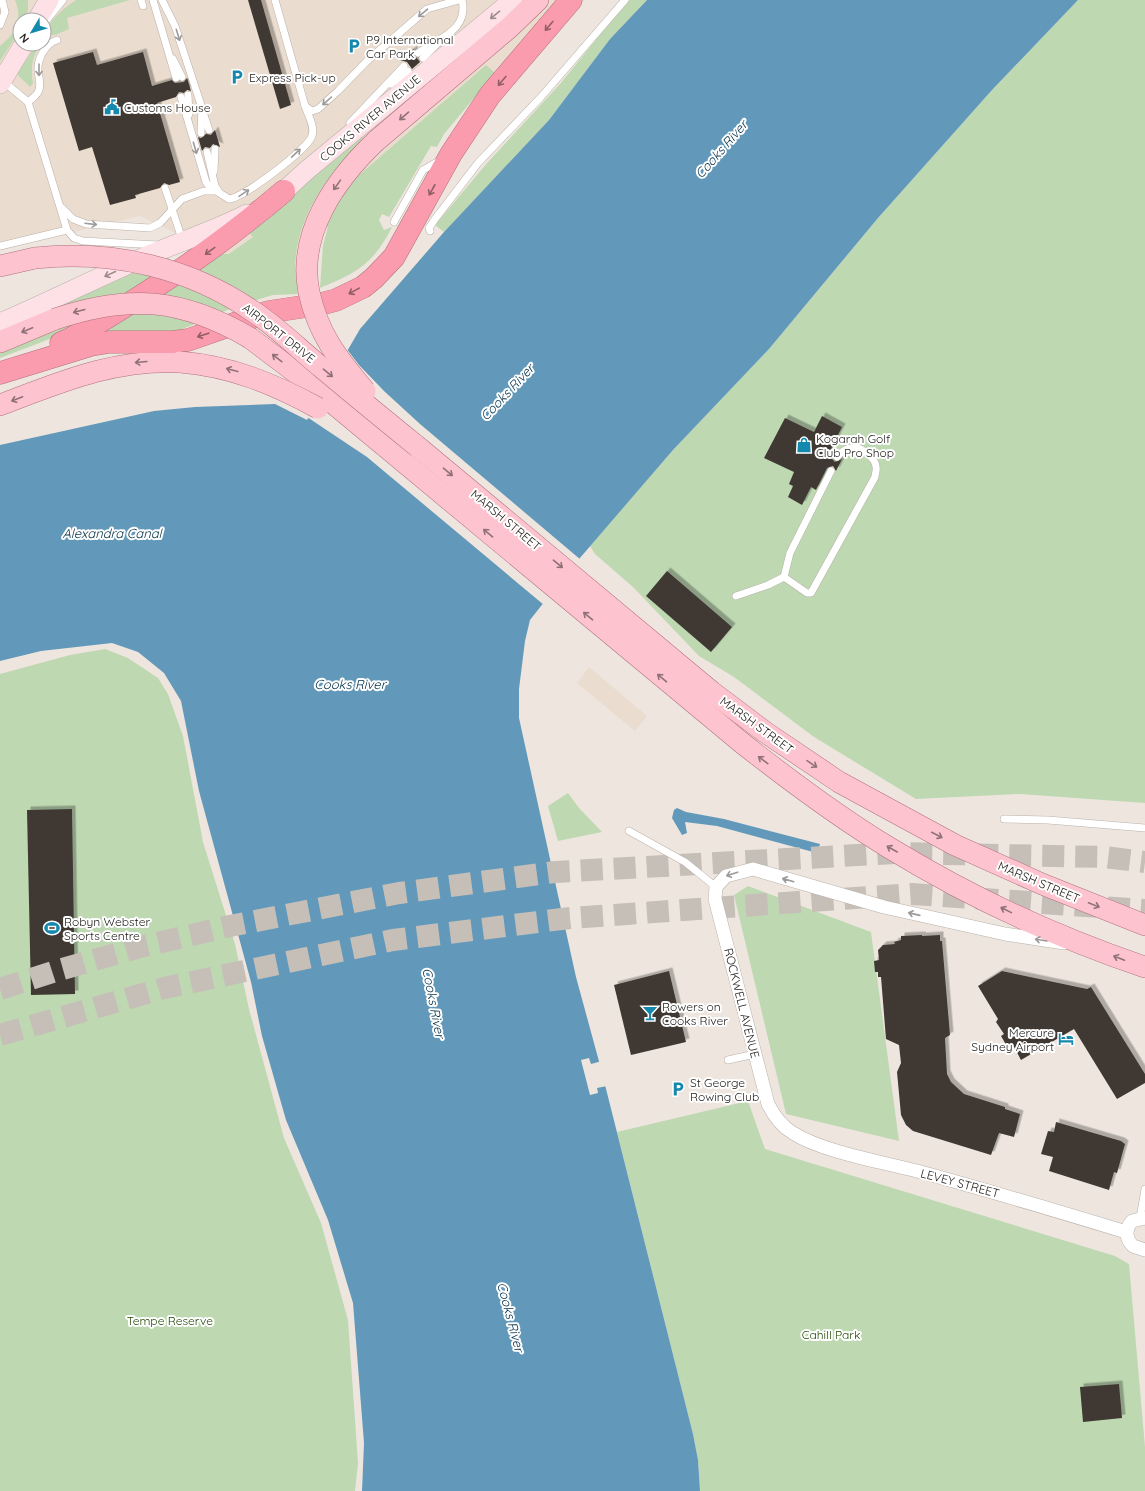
<svg xmlns="http://www.w3.org/2000/svg" width="1145" height="1491" font-family="Quicksand,sans-serif">
<style>
.built{fill:#eadcce;fill-rule:evenodd}
.green{fill:#bed8b2}
.water{fill:#6299ba}
.pier{fill:#eee6de}
.building{fill:#3f3933;filter:url(#shadow)}
.lines{fill:none;stroke-linecap:round;stroke-linejoin:round}
.highway-tunnel{stroke:#c6bfb8;stroke-width:22;stroke-dasharray:22 11;stroke-linecap:butt}
.lane-casing{stroke:#b9b1aa;stroke-width:8}
.street-casing{stroke:#b9b1aa;stroke-width:14}
.secondary-casing{stroke:#b9b1aa;stroke-width:20}
.primary-casing{stroke:#b0707c;stroke-width:22}
.highway-casing{stroke:#b0707c;stroke-width:23}
.lane{stroke:#fff;stroke-width:7}
.street{stroke:#fff;stroke-width:13}
.secondary{stroke:#fee1e7;stroke-width:19}
.primary{stroke:#fdc3ce;stroke-width:21}
.highway{stroke:#fb9bae;stroke-width:22}
.primary-bridge-casing{stroke:#b0707c;stroke-width:22;stroke-linecap:butt}
.primary-bridge{stroke:#fdc3ce;stroke-width:21}
.oneway{stroke:#9c9b9a}
.oneway2{stroke:#9c8b8d}
.oneway3{stroke:#905e66}
.oneway4{stroke:#907276}
.labels{text-anchor:middle;dominant-baseline:central;stroke-width:4;stroke-linejoin:round;paint-order:stroke}
.poi-label{font-size:12px;fill:#24211e;stroke:#fff;text-anchor:start}
.street-label{font-size:12px;fill:#24211e;stroke:#fff}
.park-label{font-size:12px;fill:#204800;stroke:#fff}
.water-label{font-size:13px;font-style:italic;fill:#003047;stroke:#fff}
</style>
<defs>
<filter id="shadow"><feDropShadow dx="3.5" dy="-3.5" stdDeviation="0" flood-color="#0004"/></filter>
</defs>
<rect width="100%" height="100%" fill="#eee6de"/>
<!-- built -->
<g class="built">
<path d="M0,0H585L270,278L140,216L0,250ZM20,20H44V44H20Z"/>
<path d="M589,667L647,716L635,731L577,683Z"/>
</g>
<!-- green -->
<g class="green">
<path d="M15,0H28V10L25,20H20V30L0,61V46C16,33 23,20 15,0Z"/>
<path d="M76,0H130L67,18L69,29L55,35H50L44,40C44,24 63,9 76,0Z"/>
<path d="M628,0H647L610,39L549,120L444,232L435,225L488,162L560,84Z"/>
<path d="M1078,0H1145V803L1020,794L916,799L814,737L734,677L699,656L633,587L595,554L590,546L673,450L769,349L878,218L992,90Z"/>
<path d="M37,44H41C31,58 31,67 33,83L30,87L17,74Z"/>
<path d="M486,65L495,73L444,134L437,147L431,146L389,217L382,214L379,220L384,230L392,227C374,263 357,273 320,288L323,245L328,227L323,225L335,204L358,176Z"/>
<path d="M364,135C358,150 344,159 334,171C313,197 292,238 296,273C297,280 299,287 300,294L273,295L237,306L178,331L107,333L106,326L214,254H229L253,237L247,230Z"/>
<path d="M166,253L173,266L55,337L0,358V351L49,310Z"/>
<path d="M105,649L128,658L158,678L168,694L183,736L203,842L235,944L249,1009L284,1138L321,1223L348,1320L358,1463L355,1491H0V674L70,655Z"/>
<path d="M568,793L579,808L602,832L558,841L548,806Z"/>
<path d="M748,886L871,932L899,1141L786,1114L734,895Z"/>
<path d="M748,1101L765,1149L1115,1256L1129,1264L1145,1447V1491H700L698,1460L693,1434L617,1132Z"/>
</g>
<!-- water -->
<g class="water">
<path d="M647,0H1078L992,90L878,218L769,349L673,450L567,573L530,620L525,641L519,689V718L576,977L600,1065L693,1434L698,1460L700,1491H362L364,1443L353,1303L328,1220L286,1120L262,1036L251,982L199,791L181,701L164,673L138,652L112,643L41,651L0,661V445L154,411L195,407L275,404L307,420L360,329L444,232L549,120L610,39Z"/>
<path d="M677,808L686,812L724,819L820,844L817,853L717,826L685,822L687,833L682,835L672,818L674,810Z"/>
</g>
<!-- pier -->
<g class="pier">
<path d="M346,348L359,365L384,391L420,424L581,560L544,605L367,457L307,417Z"/>
<path d="M589,1058L591,1064L602,1061L607,1086L597,1088L598,1093L590,1095L581,1060Z"/>
</g>
<!-- building -->
<g class="building">
<path d="M248,0H261L291,105L280,109Z"/>
<path d="M414,49V55L420,62L412,69L407,62L400,60Z"/>
<path d="M93,52L97,65L143,52L152,86L172,80L175,83L184,82L187,78L191,91L187,90L184,93L179,92L176,97L157,103L180,182L169,185L164,183L160,188L135,195L136,198L110,205L92,147L79,151L53,63Z"/>
<path d="M215,130L220,147L213,144L210,148L205,147L202,151L198,137L201,138L206,134L211,135Z"/>
<path d="M822,416L842,427L829,453L833,455L832,459L835,462L842,459L836,471L833,466L827,468L816,490L811,487L802,505L788,497L793,486L789,484L794,472L764,458L785,418L814,432Z"/>
<path d="M667,571L732,627L711,652L646,596Z"/>
<path d="M72,809L75,994L31,995L27,810Z"/>
<path d="M922,935V936L940,935V941H942L950,1035L945,1038L947,1074L951,1082L964,1094L1005,1107V1109L1020,1114L1014,1137L999,1133L991,1155L913,1131L906,1125L901,1115L897,1072L901,1063L899,1045L886,1039L881,977H878V972H875L874,961L879,960L878,950L883,945L895,944L894,942L901,940V936Z"/>
<path d="M669,971L686,1042L631,1055L614,985Z"/>
<path d="M1002,971L1087,989L1091,987L1145,1074V1083L1117,1099L1074,1029L1021,1060L1013,1045L1008,1048L1001,1036L1004,1034L996,1022L998,1019L978,986Z"/>
<path d="M1056,1122L1121,1141L1125,1144L1117,1173L1114,1172L1109,1190L1049,1171L1053,1157L1041,1154L1048,1131L1054,1132Z"/>
<path d="M1119,1384L1122,1418L1083,1422L1080,1387Z"/>
</g>
<g class="lines">
<!-- highway-tunnel -->
<g class="highway-tunnel">
<path d="M0,989L59,970L144,946L230,926L399,893L555,872L895,853L1104,857L1145,862"/>
<path d="M0,1035L164,988L393,940L570,918L912,894L1145,910"/>
</g>
<!-- lane casing -->
<g class="lane-casing">
<g id="lane">
<path d="M141,0L143,6"/>
<path d="M153,0L176,78"/>
<path d="M162,0L175,26L202,108L201,133"/>
<path d="M275,0L305,106L312,111L318,109L338,91L367,61L427,9L459,0"/>
<path d="M45,22L63,0"/>
<path d="M0,25L5,12L2,0"/>
<path d="M418,53C438,38 469,31 462,0"/>
<path d="M423,58L440,41"/>
<path d="M173,59L182,77"/>
<path d="M3,81L28,102L67,230L74,238L83,241L158,245"/>
<path d="M391,84L408,71"/>
<path d="M188,95L189,114"/>
<path d="M181,97L206,182L210,187L229,199C243,198 307,150 312,136C315,126 308,115 305,106"/>
<path d="M28,102C32,98 37,96 39,90C41,84 39,78 38,71C37,59 45,44 57,40"/>
<path d="M203,112L209,130"/>
<path d="M350,123L404,66"/>
<path d="M207,152L215,186L219,192"/>
<path d="M214,171L215,149"/>
<path d="M165,188L183,242"/>
<path d="M62,208L73,219L86,224L150,228L160,223L182,199L204,191H214"/>
<path d="M394,222L423,170L439,161"/>
<path d="M430,231L429,228L435,219L478,163L541,97L625,0"/>
<path d="M0,246L67,230"/>
<path d="M784,577L807,593H811L875,477C875,474 877,470 876,467C876,463 873,459 870,456C859,444 847,445 837,457"/>
<path d="M736,596L768,585L784,577L790,553L831,471"/>
<path d="M1004,819L1048,820L1145,828"/>
<path d="M629,831L685,862L716,887"/>
<path d="M728,1060L755,1054"/>
<path d="M1140,1218L1145,1189"/>
</g>
</g>
<!-- street casing -->
<g class="street-casing">
<g id="street">
<path d="M1064,943L1005,934L884,907L753,869L726,876L716,887L715,899L768,1104C774,1116 781,1126 793,1133C823,1152 882,1162 917,1171C987,1190 1057,1211 1126,1232"/>
<path d="M1145,1218L1132,1221C1125,1229 1125,1238 1133,1246L1145,1250"/>
</g>
</g>
<!-- secondary casing -->
<g class="secondary-casing">
<g id="secondary">
<path d="M37,20L49,0"/>
<path d="M0,84L24,44"/>
<path d="M272,199L284,191L307,170L513,0"/>
<path d="M0,323C50,301 99,277 149,255C182,241 216,230 247,214"/>
</g>
</g>
<!-- primary casing -->
<g class="primary-casing">
<g id="primary">
<path d="M0,266L35,258"/>
<path d="M309,292C297,233 336,179 376,141L510,27L538,0"/>
<path d="M250,338L299,375L742,743C789,780 837,816 888,847C968,896 1056,937 1145,967"/>
<path d="M0,342L55,319"/>
<path d="M0,405C61,382 113,359 180,362"/>
<path d="M418,447L712,692L765,732L839,782L955,845L1042,884L1145,925"/>
</g>
</g>
<!-- highway casing -->
<g class="highway-casing">
<g id="highway">
<path d="M61,343L70,339C146,296 217,248 284,191"/>
<path d="M0,373L91,345L109,342H173L188,340L268,312L321,304L336,300L363,287L374,278L394,257L451,154L490,95L571,0"/>
</g>
</g>
<!-- lane -->
<use href="#lane" class="lane"/>
<!-- street -->
<use href="#street" class="street"/>
<!-- secondary -->
<use href="#secondary" class="secondary"/>
<!-- primary -->
<use href="#primary" class="primary"/>
<!-- highway -->
<use href="#highway" class="highway"/>
<!-- primary-bridge casing -->
<g class="primary-bridge-casing">
<g id="primary-bridge">
<path d="M35,258C113,250 189,267 254,312C278,328 299,349 322,368C353,394 386,421 418,447"/>
<path d="M309,292C318,334 338,359 365,391"/>
<path d="M55,319C129,294 182,298 250,338"/>
<path d="M180,362C231,366 274,384 318,408"/>
</g>
</g>
<!-- primary-bridge -->
<use href="#primary-bridge" class="primary-bridge"/>
</g>
<!-- one-way arrows -->
<defs><path id="oneway-shaft" d="M-6 0H5M1.5-3L5.5 0L1.5 3" fill="none" stroke-width="1.6" stroke-linecap="round" stroke-linejoin="round"/></defs>
<g class="oneway">
<use href="#oneway-shaft" transform="translate(423 13) rotate(140)"/>
<use href="#oneway-shaft" transform="translate(178 35) rotate(73)"/>
<use href="#oneway-shaft" transform="translate(39 70) rotate(90)"/>
<use href="#oneway-shaft" transform="translate(327 101) rotate(138)"/>
<use href="#oneway-shaft" transform="translate(195 148) rotate(74)"/>
<use href="#oneway-shaft" transform="translate(296 153) rotate(-43)"/>
<use href="#oneway-shaft" transform="translate(244 193) rotate(-34)"/>
<use href="#oneway-shaft" transform="translate(91 224) rotate(7)"/>
<use href="#oneway-shaft" transform="translate(732 874) rotate(162)"/>
<use href="#oneway-shaft" transform="translate(788 880) rotate(-164)"/>
<use href="#oneway-shaft" transform="translate(914 914) rotate(-167)"/>
<use href="#oneway-shaft" transform="translate(1041 940) rotate(-171)"/>
</g>
<g class="oneway2">
<use href="#oneway-shaft" transform="translate(495 15) rotate(141)"/>
<use href="#oneway-shaft" transform="translate(110 274) rotate(155)"/>
</g>
<g class="oneway3">
<use href="#oneway-shaft" transform="translate(549 26) rotate(130)"/>
<use href="#oneway-shaft" transform="translate(502 81) rotate(130)"/>
<use href="#oneway-shaft" transform="translate(432 190) rotate(119)"/>
<use href="#oneway-shaft" transform="translate(210 251) rotate(144)"/>
<use href="#oneway-shaft" transform="translate(354 291) rotate(151)"/>
<use href="#oneway-shaft" transform="translate(203 335) rotate(162)"/>
</g>
<g class="oneway4">
<use href="#oneway-shaft" transform="translate(404 116) rotate(139)"/>
<use href="#oneway-shaft" transform="translate(337 185) rotate(125)"/>
<use href="#oneway-shaft" transform="translate(79 311) rotate(165)"/>
<use href="#oneway-shaft" transform="translate(27 330) rotate(157)"/>
<use href="#oneway-shaft" transform="translate(277 358) rotate(-142)"/>
<use href="#oneway-shaft" transform="translate(141 362) rotate(175)"/>
<use href="#oneway-shaft" transform="translate(232 370) rotate(-165)"/>
<use href="#oneway-shaft" transform="translate(328 373) rotate(40)"/>
<use href="#oneway-shaft" transform="translate(17 399) rotate(159)"/>
<use href="#oneway-shaft" transform="translate(448 472) rotate(40)"/>
<use href="#oneway-shaft" transform="translate(488 533) rotate(-140)"/>
<use href="#oneway-shaft" transform="translate(558 564) rotate(40)"/>
<use href="#oneway-shaft" transform="translate(588 616) rotate(-140)"/>
<use href="#oneway-shaft" transform="translate(662 678) rotate(-140)"/>
<use href="#oneway-shaft" transform="translate(763 760) rotate(-143)"/>
<use href="#oneway-shaft" transform="translate(812 764) rotate(34)"/>
<use href="#oneway-shaft" transform="translate(937 835) rotate(27)"/>
<use href="#oneway-shaft" transform="translate(892 849) rotate(-150)"/>
<use href="#oneway-shaft" transform="translate(1094 905) rotate(22)"/>
<use href="#oneway-shaft" transform="translate(1006 910) rotate(-154)"/>
<use href="#oneway-shaft" transform="translate(1119 958) rotate(-159)"/>
</g>
<!-- icons -->
<defs>
<g id="parking-bare" transform="scale(1.2)"><path d="M-3.5-5.5H1a3.5 3.5 0 0 1 0 7H-1V5.5H-3.5ZM-1-3.4V-.6H.8a1.4 1.4 0 0 0 0-2.8Z" fill="#1588ad" stroke="#fff" stroke-width="2.5" paint-order="stroke"/></g>
<g id="civic-bare" transform="scale(1.2)"><path d="M-.6-6.5H3V-4.5H.6V-3L4-1V1h2V6H-6V1h2V-1L-.6-3ZM-1.2 2.5V6h2.4V2.5Z" fill="#1588ad" stroke="#fff" stroke-width="2.5" paint-order="stroke"/></g>
<g id="shop-bare" transform="scale(1.2)"><path d="M-5-2.5h2.3a2.7 3.5 0 0 1 5.4 0H5L5.5 6h-11ZM-1.5-2.5h3a1.5 2.3 0 0 0-3 0Z" fill="#1588ad" stroke="#fff" stroke-width="2.5" paint-order="stroke"/></g>
<g id="stadium-bare" transform="scale(1.2)"><path d="M0-5a6.5 5 0 1 0 0 10a6.5 5 0 1 0 0-10ZM-3.5-1.8h7v3.6h-7Z" fill="#1588ad" stroke="#fff" stroke-width="2.5" paint-order="stroke"/></g>
<g id="bar-bare" transform="scale(1.2)"><path d="M-6-5H6L.8 .8V4.5H3.5V6h-7V4.5H-.8V.8Z" fill="#1588ad" stroke="#fff" stroke-width="2.5" paint-order="stroke"/></g>
<g id="hotel-bare" transform="scale(1.2)"><path d="M-6-4.5h1.5V1H6V5H4.5V3h-9V5H-6ZM-4 0a1.8 1.8 0 1 1 3.6 0ZM.5 0V-2.5h3Q6-2.5 6 0Z" fill="#1588ad" stroke="#fff" stroke-width="2.5" paint-order="stroke"/></g>
</defs>
<g fill-rule="evenodd">
<use href="#parking-bare" x="354" y="46"/>
<use href="#parking-bare" x="237" y="77"/>
<use href="#civic-bare" x="112" y="107"/>
<use href="#shop-bare" x="804" y="445"/>
<use href="#stadium-bare" x="52" y="928"/>
<use href="#bar-bare" x="650" y="1013"/>
<use href="#hotel-bare" x="1066" y="1039"/>
<use href="#parking-bare" x="678" y="1089"/>
</g>
<g class="labels">
<!-- poi labels -->
<g class="poi-label">
<text x="366" y="39">P9 International<tspan x="366" dy="14">Car Park</tspan></text>
<text x="249" y="77">Express Pick-up</text>
<text x="124" y="107">Customs House</text>
<text x="816" y="438">Kogarah Golf<tspan x="816" dy="14">Club Pro Shop</tspan></text>
<text x="64" y="921">Robyn Webster<tspan x="64" dy="14">Sports Centre</tspan></text>
<text x="662" y="1006">Rowers on<tspan x="662" dy="14">Cooks River</tspan></text>
<text x="1054" y="1032" text-anchor="end">Mercure<tspan x="1054" dy="14">Sydney Airport</tspan></text>
<text x="690" y="1082">St George<tspan x="690" dy="14">Rowing Club</tspan></text>
</g>
<!-- street labels -->
<g class="street-label">
<text transform="translate(370 118) rotate(-40)">COOKS RIVER AVENUE</text>
<text transform="translate(279 333) rotate(38)">AIRPORT DRIVE</text>
<text transform="translate(506 520) rotate(40)">MARSH STREET</text>
<text transform="translate(757 725) rotate(36)">MARSH STREET</text>
<text transform="translate(1039 882) rotate(23)">MARSH STREET</text>
<text transform="translate(742 1003) rotate(76)">ROCKWELL AVENUE</text>
<text transform="translate(960 1183) rotate(15)">LEVEY STREET</text>
</g>
<!-- park labels -->
<g class="park-label">
<text x="170" y="1320">Tempe Reserve</text>
<text x="831" y="1334">Cahill Park</text>
</g>
<!-- water labels -->
<g class="water-label">
<text transform="translate(721 149) rotate(-49)">Cooks River</text>
<text transform="translate(507 392) rotate(-47)">Cooks River</text>
<text x="112" y="533">Alexandra Canal</text>
<text x="350" y="684">Cooks River</text>
<text transform="translate(434 1003) rotate(79)">Cooks River</text>
<text transform="translate(511 1317) rotate(75)">Cooks River</text>
</g>
</g>
<!-- north arrow -->
<g transform="translate(32 32) rotate(232)"><circle r="19" fill="#ffffff" stroke="#a7a6a5"/>
<path d="M0-3L7 15L0 10L-7 15Z" fill="#1588ad"/>
<text y="-6" font-size="11" font-weight="bold" text-anchor="middle" fill="#24211e">N</text>
</g>
</svg>
